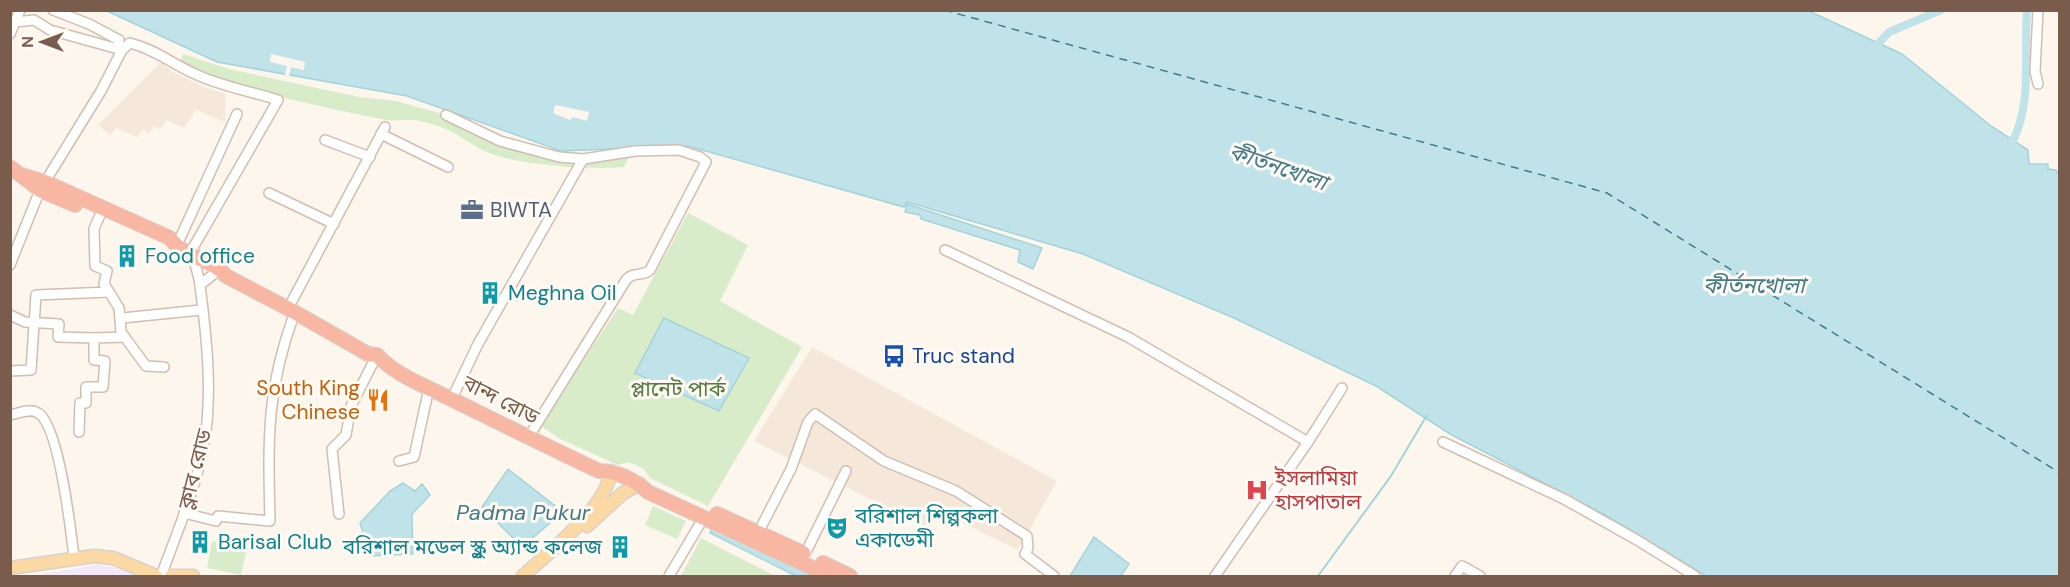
<svg xmlns="http://www.w3.org/2000/svg" width="2070" height="587" font-family="'DM Sans','Noto Sans Bengali',sans-serif">
<style>
.residential{fill:#f5e8da}
.education{fill:#f3e8fa}
.green{fill:#d8ecc9}
.water{fill:#bfe3e8;stroke:#a5d3da;stroke-width:1.5}
.pier{fill:#fdf6ec}
.lines{fill:none;stroke-linecap:round;stroke-linejoin:round}
.stream{stroke:#a5d3da;stroke-width:2}
.canal{stroke:#bfe3e8;stroke-width:8}
.ferry{stroke:#437c86;stroke-width:1.5;stroke-dasharray:8 6;stroke-linecap:butt}
.minor-casing{stroke:#d1beb0;stroke-width:12}
.major-casing{stroke:#dad1cd;stroke-width:15}
.highway-casing{stroke:#dad1cd;stroke-width:16}
.minor{stroke:#fff;stroke-width:9}
.major{stroke:#fbd9a5;stroke-width:12}
.highway{stroke:#f7b7a3;stroke-width:14}
.labels{text-anchor:middle;dominant-baseline:central;stroke-width:6;stroke-linejoin:round;paint-order:stroke}
.service-label{font-size:21px;fill:#4e5e75;stroke:#fffaf3;text-anchor:start}
.culture-label{font-size:21px;fill:#0d838f;stroke:#fffaf3;text-anchor:start}
.transit-label{font-size:21px;fill:#164399;stroke:#fffaf3;text-anchor:start}
.food-label{font-size:21px;fill:#c56008;stroke:#fffaf3;text-anchor:end}
.park-label{font-size:21px;fill:#537a41;stroke:#fffaf3}
.street-label{font-size:21px;fill:#7a5c4d;stroke:#fffaf3}
.health-label{font-size:21px;fill:#be3a42;stroke:#fffaf3;text-anchor:start}
.water-label{font-size:22px;font-style:italic;fill:#437c86;stroke:#fffaf3}
</style>
<rect width="100%" height="100%" fill="#fdf6ec"/>
<!-- residential -->
<g class="residential">
<path d="M161,62L171,71L203,87L226,94L225,122L196,110L184,128L166,120L160,129L154,126L149,134L143,129L137,137L116,128L110,135L98,125Z"/>
<path d="M812,347L1057,481L1018,550L939,511L930,529L754,441Z"/>
</g>
<!-- education -->
<path class="education" d="M96,565L112,567L137,576H43L42,574Z"/>
<!-- green -->
<g class="green">
<path d="M183,54L229,69L359,97L396,101L446,115L556,158L630,156L624,167C592,170 521,165 492,154C472,147 455,130 435,125C427,123 417,119 408,120C400,120 395,121 386,120C315,106 246,91 179,64Z"/>
<path d="M688,213L748,245L720,301L802,347L708,506L650,478L644,469L629,462L618,465L558,438L540,425L618,308L633,315Z"/>
<path d="M653,506L686,521L677,539L645,525Z"/>
<path d="M701,538L775,576H681Z"/>
<path d="M212,541L247,548L241,575L207,568Z"/>
</g>
<!-- water -->
<g class="water">
<path d="M107,11H1809L1902,54L1991,126L2028,150L2029,164H2048V169L2056,170L2059,175V576H1706L1605,515L1450,434L1376,386L1234,318L1083,254L907,202L904,207L688,146L561,151L407,96L217,62Z"/>
<path d="M907,204L1042,248L1033,269L1018,262L1020,250L921,219L920,215L905,212Z"/>
<path d="M664,318L749,358L719,411L635,373Z"/>
<path d="M508,469L563,512L522,547L482,507Z"/>
<path d="M403,483L415,491L422,484L430,495L412,514L413,554L370,556L360,523L390,491Z"/>
<path d="M713,526L817,576H796L710,533Z"/>
<path d="M1094,537L1129,564L1121,576H1070Z"/>
</g>
<!-- pier -->
<g class="pier">
<path d="M271,54L305,62L304,70L291,67L289,76L285,75L287,66L270,62Z"/>
<path d="M555,105L589,112L587,121L573,117L570,120L553,113Z"/>
</g>
<g class="lines">
<!-- stream -->
<path class="stream" d="M1318,576L1391,476L1427,415"/>
<!-- canal -->
<g class="canal">
<path d="M1873,49L1889,32L1941,10"/>
<path d="M2009,148C2034,107 2023,56 2027,10"/>
</g>
<!-- ferry -->
<path class="ferry" d="M944,10L1607,193L2060,473"/>
<!-- minor casing -->
<g class="minor-casing">
<g id="minor">
<path d="M53,10L89,24L119,40L118,49"/>
<path d="M2038,10L2035,71L2038,84"/>
<path d="M15,22L34,20L50,30L122,50"/>
<path d="M10,34L20,10"/>
<path d="M446,115L500,141L559,157L583,159L635,151L679,150L700,157L706,162L650,270C643,277 633,271 626,280L533,430"/>
<path d="M381,134L448,167"/>
<path d="M325,140L370,157"/>
<path d="M269,193L334,224"/>
<path d="M100,215L94,229L95,266L107,271L104,284L119,308L121,332L146,366L164,367"/>
<path d="M176,247L237,114"/>
<path d="M945,250L1128,337L1308,442L1215,576"/>
<path d="M10,265L40,190L101,91L122,50L130,43C154,49 171,63 193,73C219,86 250,91 278,100L194,246C191,260 199,272 200,286C205,323 210,368 208,405C207,465 181,521 161,576"/>
<path d="M200,285L220,269"/>
<path d="M292,301L385,127"/>
<path d="M10,315L25,322L59,324L58,337L94,338"/>
<path d="M122,318L201,310"/>
<path d="M10,371L31,370L36,295L109,292"/>
<path d="M455,392L478,344L583,159"/>
<path d="M10,415C19,413 30,408 38,413C59,425 71,532 74,557"/>
<path d="M79,432L80,403H86V387H103L105,361L94,360V338L125,337"/>
<path d="M1308,442L1342,388"/>
<path d="M1443,442L1564,499L1637,540L1695,576"/>
<path d="M399,461L414,457L429,388"/>
<path d="M184,513L216,521L218,516L270,521C268,440 266,390 295,312"/>
<path d="M339,514L332,449L346,435L351,406L377,355"/>
<path d="M759,531L791,469L808,422L815,414L884,461L956,491L1027,536L1028,548L1025,554L1054,576"/>
<path d="M805,554L846,471"/>
<path d="M669,576L704,517"/>
<path d="M1455,576L1462,566L1480,576"/>
</g>
</g>
<!-- major casing -->
<g class="major-casing">
<g id="major">
<path d="M587,526L623,493L640,484"/>
<path d="M10,568L94,556L113,558L156,576"/>
<path d="M171,576H193"/>
<path d="M523,576C550,551 606,509 611,471"/>
</g>
</g>
<!-- highway casing -->
<g class="highway-casing">
<g id="highway">
<path d="M10,167L40,190L75,205"/>
<path d="M21,175L45,182L170,238C184,258 212,258 226,276L289,309L368,354L377,355C394,374 423,385 447,397C498,422 548,447 599,471C617,471 635,480 648,492L830,576"/>
<path d="M717,514L803,553"/>
<path d="M823,563L850,576"/>
</g>
</g>
<!-- minor -->
<use href="#minor" class="minor"/>
<!-- major -->
<use href="#major" class="major"/>
<!-- highway -->
<use href="#highway" class="highway"/>
</g>
<!-- icons -->
<defs>
<g id="office-bare" transform="scale(1.8)"><path d="M-6-3h4V-5.5h4V-3h4V5H-6ZM-1-4.5V-3h2v-1.5ZM-6 0V1H6V0Z" fill="#5c6f8a" stroke="#fffaf3" stroke-width="2.5" paint-order="stroke"/></g>
<g id="building-bare" transform="scale(1.8)"><path d="M-4-6H4V6H1V3H-1V6H-4ZM-2.5-4.3h1.7v1.8h-1.7ZM.8-4.3h1.7v1.8H.8ZM-2.5-1h1.7V.8h-1.7ZM.8-1h1.7V.8H.8Z" fill="#0f9aa8" stroke="#fffaf3" stroke-width="2.5" paint-order="stroke"/></g>
<g id="bus-bare" transform="scale(1.8)"><path d="M-5-6H5V4H4V6H2V4H-2V6H-4V4H-5ZM-3.5-4V0h7V-4ZM-3.5 1.2v1.5H-2V1.2ZM2 1.2v1.5H3.5V1.2Z" fill="#1a4fb4" stroke="#fffaf3" stroke-width="2.5" paint-order="stroke"/></g>
<g id="restaurant-bare" transform="scale(1.8)"><path d="M-5-6h1v4h1v-4h1v4h1v-4h1v5L-1.5 .5V6h-2V.5L-5-1ZM5-6V6H3V1.5H1.5Q1.5-4 5-6Z" fill="#e8710a" stroke="#fffaf3" stroke-width="2.5" paint-order="stroke"/></g>
<g id="hospital-bare" transform="scale(1.8)"><path d="M-5-5h3v3.5h4V-5h3V5h-3V1.5h-4V5h-3Z" fill="#e0444e" stroke="#fffaf3" stroke-width="2.5" paint-order="stroke"/></g>
<g id="theatre-bare" transform="scale(1.8)"><path d="M-5-5.5Q0-4 5-5.5V0Q5 5 0 6Q-5 5-5 0ZM-3.3-2.5H-1v1.5H-3.3ZM1-2.5H3.3v1.5H1ZM-2.8 1Q0 5.5 2.8 1Z" fill="#0f9aa8" stroke="#fffaf3" stroke-width="2.5" paint-order="stroke"/></g>
</defs>
<g fill-rule="evenodd">
<use href="#office-bare" x="472" y="210"/>
<use href="#building-bare" x="127" y="256"/>
<use href="#building-bare" x="490" y="293"/>
<use href="#bus-bare" x="894" y="356"/>
<use href="#restaurant-bare" x="378" y="400"/>
<use href="#hospital-bare" x="1257" y="490"/>
<use href="#theatre-bare" x="837" y="528"/>
<use href="#building-bare" x="200" y="542"/>
<use href="#building-bare" x="620" y="547"/>
</g>
<g class="labels">
<!-- service labels -->
<g class="service-label">
<text x="490" y="210">BIWTA</text>
</g>
<!-- culture labels -->
<g class="culture-label">
<text x="145" y="256">Food office</text>
<text x="508" y="293">Meghna Oil</text>
<text x="855" y="516">বরিশাল শিল্পকলা<tspan x="855" dy="24">একাডেমী</tspan></text>
<text x="218" y="542">Barisal Club</text>
<text x="602" y="547" text-anchor="end">বরিশাল মডেল স্কুল অ্যান্ড কলেজ</text>
</g>
<!-- transit labels -->
<g class="transit-label">
<text x="912" y="356">Truc stand</text>
</g>
<!-- food labels -->
<g class="food-label">
<text x="360" y="388">South King<tspan x="360" dy="24">Chinese</tspan></text>
</g>
<!-- park labels -->
<g class="park-label">
<text x="678" y="389">প্লানেট পার্ক</text>
</g>
<!-- street labels -->
<g class="street-label">
<text transform="translate(501 400) rotate(27)">বান্দ রোড</text>
<text transform="translate(195 469) rotate(-76)">ক্লাব রোড</text>
</g>
<!-- health labels -->
<g class="health-label">
<text x="1275" y="478">ইসলামিয়া<tspan x="1275" dy="24">হাসপাতাল</tspan></text>
</g>
<!-- water labels -->
<g class="water-label">
<text transform="translate(1278 167) rotate(19)">কীর্তনখোলা</text>
<text x="1754" y="285">কীর্তনখোলা</text>
<text x="523" y="512">Padma Pukur</text>
</g>
</g>
<!-- border -->
<rect width="2070" height="587" fill="none" stroke="#7a5c4d" stroke-width="24"/>
<!-- north arrow -->
<g transform="translate(42 42) rotate(270)" stroke="#fffaf3" stroke-width="4.5" paint-order="stroke">
<path d="M0-4.5L10 22L0 15L-10 22Z" fill="#7a5c4d"/>
<text y="-9" font-size="16" font-weight="bold" text-anchor="middle" fill="#7a5c4d">N</text>
</g>
</svg>
